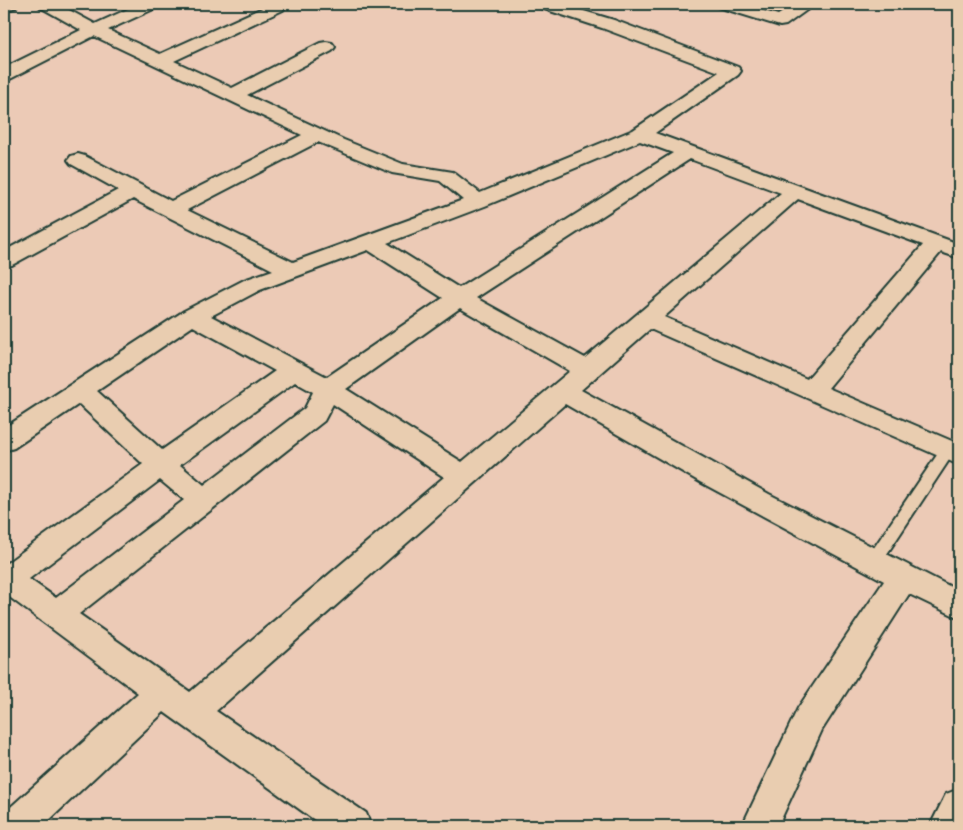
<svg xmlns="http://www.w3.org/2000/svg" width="963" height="830" font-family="'Shantell Sans',sans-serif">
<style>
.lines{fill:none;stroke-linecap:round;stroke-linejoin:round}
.lane-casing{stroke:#1f3d34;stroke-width:4}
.street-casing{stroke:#1f3d34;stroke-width:4}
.lane{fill:#e9cdb0;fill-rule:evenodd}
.street{fill:#e9cdb0;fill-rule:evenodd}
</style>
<rect width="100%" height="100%" fill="#eccab6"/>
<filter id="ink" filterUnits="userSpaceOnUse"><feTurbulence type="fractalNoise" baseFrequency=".02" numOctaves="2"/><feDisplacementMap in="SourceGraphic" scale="10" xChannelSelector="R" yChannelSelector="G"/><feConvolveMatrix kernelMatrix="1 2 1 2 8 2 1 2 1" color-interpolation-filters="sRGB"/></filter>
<g filter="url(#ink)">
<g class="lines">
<!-- lane casing -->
<g class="lane-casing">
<path id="lane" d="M948,445L953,446L955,450L953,454L879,566L873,568L867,566L865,562L867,558L943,446Z"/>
</g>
<!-- street casing -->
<g class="street-casing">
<g id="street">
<path d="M4,4H18L16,7L4,11Z"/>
<path d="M38,4H58L95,24L139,4H160L158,7L108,30L160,54L271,4H283L285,7L283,10L174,61L232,88L320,43L326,42L332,43L335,47L332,51L247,95L344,140L403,164L453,172L480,193L633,130L719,72L602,28L538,7L536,4H560L614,20L738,67L741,71L738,75L655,133L959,244V258L941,252L828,388L959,444V465L650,329L581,390L769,494L959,591V618L909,594L822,730L778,826H742L798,708L884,581L700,482L565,404L216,711L366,813L371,826H323L164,712L43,826H4V813L138,693L4,593V565L143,464L79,404L14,448L4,451V428L184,311L244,280L273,270L133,199L12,265L4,267V251L118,190L71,164L68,160L71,156L78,154L85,156L171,201L302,135L94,36L10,79L4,80V68L81,30L40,7ZM640,141L673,153L459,288L387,243L485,206ZM318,142L392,173L440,181L463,200L293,262L187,210ZM690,159L781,193L585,358L476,298ZM798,199L923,245L807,379L664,317ZM368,250L443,298L327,377L211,316L260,290ZM460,308L570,371L462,462L346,389ZM193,326L275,371L162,450L97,391ZM295,382L313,392L305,408L204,485L180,465ZM333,404L444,477L190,692L79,614L324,421ZM160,480L184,500L56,598L29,579Z"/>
<path d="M716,4H740L778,15L796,4H815L786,25L780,26L718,7Z"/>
<path d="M959,789V826H930L946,794Z"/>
</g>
</g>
<!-- lane -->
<use href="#lane" class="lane"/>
<!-- street -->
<use href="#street" class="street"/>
</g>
</g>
<!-- margin -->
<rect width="963" height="830" fill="none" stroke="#e9cdb0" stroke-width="20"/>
<rect x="10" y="10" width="943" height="810" fill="none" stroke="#1f3d34" stroke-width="2" filter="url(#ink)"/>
</svg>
